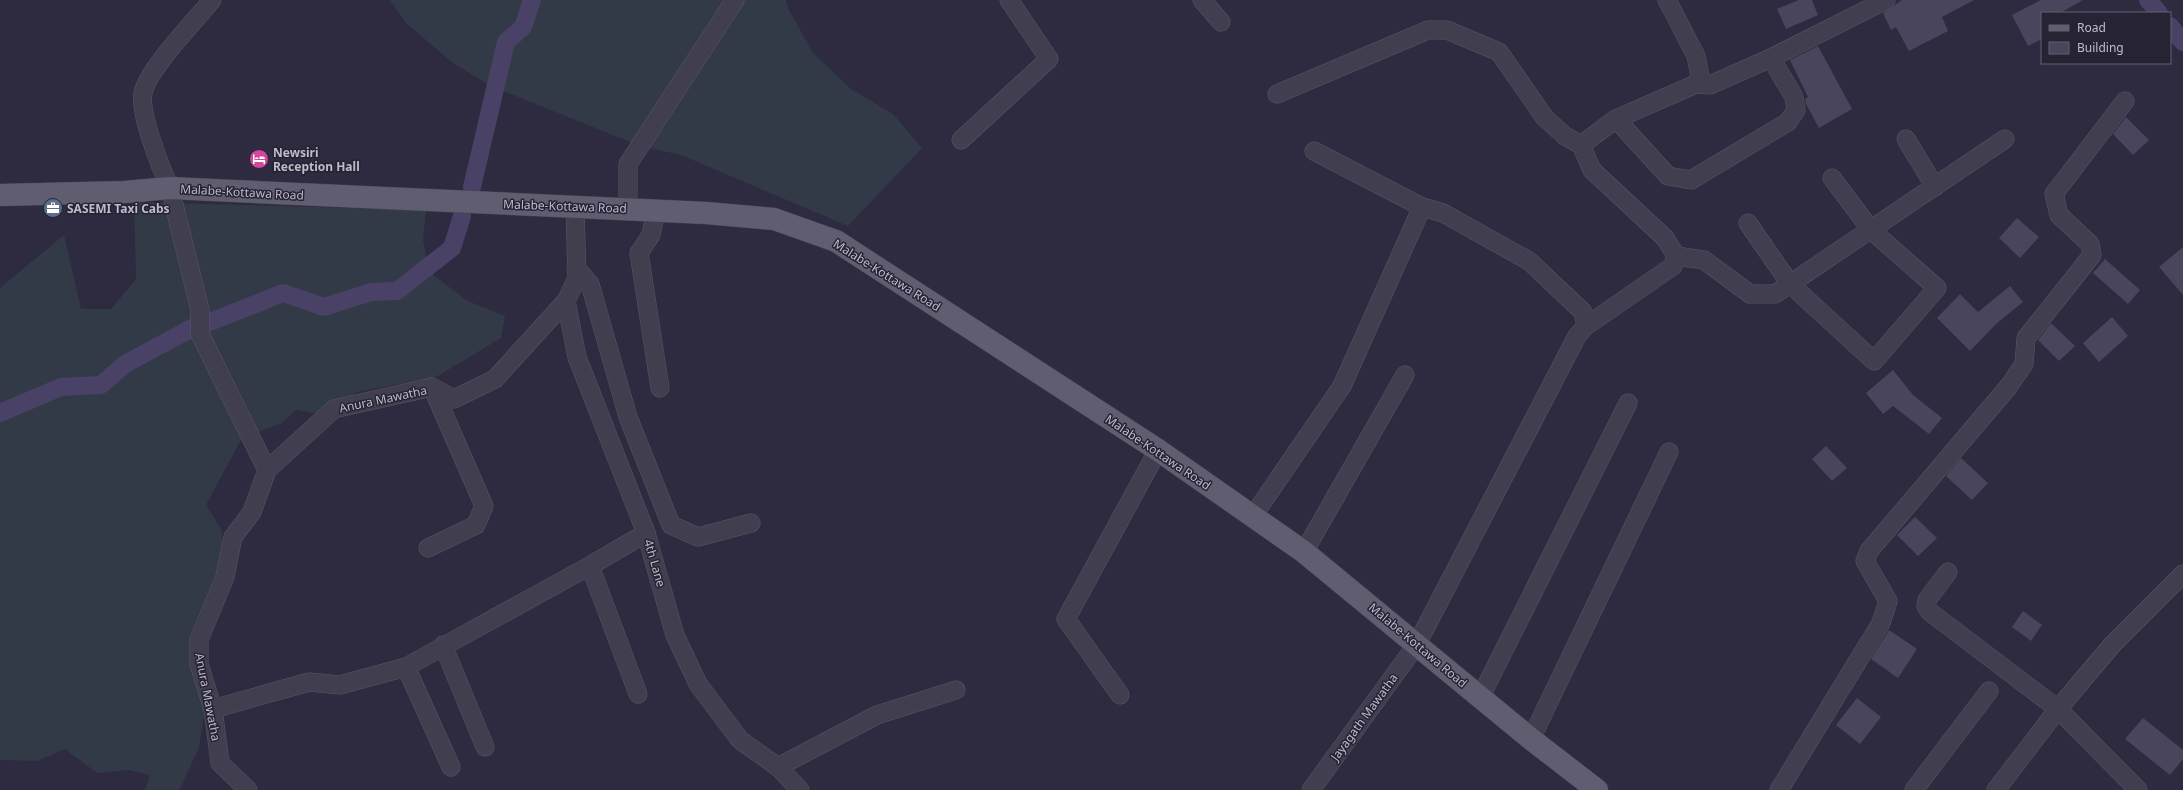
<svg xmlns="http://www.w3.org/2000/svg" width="2183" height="790" font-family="'Noto Sans',sans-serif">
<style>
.grass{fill:#323a47}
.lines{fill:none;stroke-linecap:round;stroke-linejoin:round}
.canal{stroke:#494266;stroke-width:18}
.building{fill:#49455d}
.minor-casing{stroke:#595667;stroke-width:19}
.major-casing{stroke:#484556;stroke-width:23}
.minor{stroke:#413e50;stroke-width:18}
.major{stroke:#605d70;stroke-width:22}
.labels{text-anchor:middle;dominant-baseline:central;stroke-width:3;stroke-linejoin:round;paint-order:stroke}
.poi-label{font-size:12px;font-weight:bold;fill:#bebbca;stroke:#262335;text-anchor:start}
.street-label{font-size:12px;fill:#bebbca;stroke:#262335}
</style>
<rect width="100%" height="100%" fill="#2e2a40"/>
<!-- grass -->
<g class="grass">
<path d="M390,0H786L789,10L813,53L851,89L893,114L922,148L848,226L681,155L640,146L491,86L453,63L406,23Z"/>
<path d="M134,202L426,210L423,240L429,272L468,301L505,316L501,338L436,377L357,392L326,415L296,410L282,423L242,438L206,505L222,530V570L196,634L206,700L199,748L179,790H145L150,775L128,770L97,773L65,749L37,761L0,760V288L64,235L81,309H111L136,279Z"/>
</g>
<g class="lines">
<!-- canal -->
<g class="canal">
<path d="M2148,0L2159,13"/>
<path d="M2170,26L2183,42"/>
<path d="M472,187L506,42L523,27L532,0"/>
<path d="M210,322L283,293L324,307L371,292L397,291L452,248L462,216"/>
<path d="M0,413L61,387L101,385L125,364L194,327"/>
</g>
</g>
<!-- building -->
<g class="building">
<path d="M1799,0H1812L1818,15L1786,29L1777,9Z"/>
<path d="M1902,0H1974L1942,17L1948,31L1909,51L1896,27L1891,30L1883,13Z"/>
<path d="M2041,0H2083L2060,13H2042V39L2028,46L2012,15Z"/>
<path d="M1818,46L1852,109L1819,128L1806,104L1805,99L1808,97L1790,60Z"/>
<path d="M2126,117L2149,140L2133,155L2113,134Z"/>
<path d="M2017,218L2039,237L2020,258L1999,238Z"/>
<path d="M2183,247V295L2159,267Z"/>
<path d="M2105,259L2140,290L2128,304L2093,273Z"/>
<path d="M2010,286L2023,302L1996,324L1970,351L1937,318L1960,294L1978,312Z"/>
<path d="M2112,317L2128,336L2099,362L2083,343Z"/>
<path d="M2051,323L2075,346L2059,361L2038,340Z"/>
<path d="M1893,370L1913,395L1942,418L1929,434L1893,406L1883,414L1866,393Z"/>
<path d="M1826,446L1847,468L1832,481L1812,459Z"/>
<path d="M1961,458L1988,483L1972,500L1946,476Z"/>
<path d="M1915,517L1937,538L1918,556L1897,535Z"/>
<path d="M2023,611L2042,625L2031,641L2012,627Z"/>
<path d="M1889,630L1917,649L1898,678L1871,659Z"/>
<path d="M1857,698L1881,717L1860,744L1836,725Z"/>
<path d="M2143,718L2183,750V759L2170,775L2125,739Z"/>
</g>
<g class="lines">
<!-- minor casing -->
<g class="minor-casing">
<g id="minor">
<path d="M212,0C195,21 148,69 143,93C139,113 161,169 170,188L200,310V334L267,470"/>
<path d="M1202,0L1221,22"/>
<path d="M1667,0L1696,56L1700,76L1696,84"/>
<path d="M1277,94L1428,30H1447L1499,52L1545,118L1565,136L1581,145"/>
<path d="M1616,119L1668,176L1691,180L1788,122L1796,110L1794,97L1771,58"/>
<path d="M1906,139L1935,187"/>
<path d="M961,140L1049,59L1009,0"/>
<path d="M1314,151L1422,207L1443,213L1529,261L1583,312L1586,326"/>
<path d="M628,209V164L735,0"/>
<path d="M656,210L651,235L639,253L660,388"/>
<path d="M1748,223L1790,284L1874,361L1937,288L1871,230L1832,178"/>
<path d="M1676,256L1704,260L1750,294H1775L2005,139"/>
<path d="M576,268L590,284L628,417L671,525L698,537L751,523"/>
<path d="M566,301L577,357L646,533L675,635L698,684L740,740L778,767L800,790"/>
<path d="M1253,516L1342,386L1422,207"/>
<path d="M428,548L476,525L484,506L432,387"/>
<path d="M1304,552L1405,375"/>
<path d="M590,566L638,694"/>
<path d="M1948,572L1927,600L1926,606L1930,612L2058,709L2138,790"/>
<path d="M443,645L485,747"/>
<path d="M406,667L451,767"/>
<path d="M1120,695L1066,619L1158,450"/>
<path d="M1480,698L1628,403"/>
<path d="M213,709L309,682L340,685L406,667L593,564L646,533"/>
<path d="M1531,739L1669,452"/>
<path d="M778,767L877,715L956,690"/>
<path d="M248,790L220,763L213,709L199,664V640L225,577L233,537L252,512L267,470L334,409L432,387L454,399L495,379L566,301L577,278L575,208"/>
<path d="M1311,790L1417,644L1577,336L1586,326L1673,266L1676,256L1665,238L1592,170L1581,145L1616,119L1696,84L1710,85L1771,58L1886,0"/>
<path d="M1779,790L1881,623L1888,601L1865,561L1869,551L2009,386L2024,364L2026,338L2092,255L2090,244L2059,215L2054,194L2125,101"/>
<path d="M1914,790L1989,691"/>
<path d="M1996,790L2058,709L2112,645L2183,574"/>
</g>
</g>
<!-- major casing -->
<g class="major-casing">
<path id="major" d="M0,195L125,192L170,188L706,213L774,219L836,241L1158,450L1304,552L1531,739L1597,790"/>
</g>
<!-- minor -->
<use href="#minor" class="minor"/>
<!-- major -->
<use href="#major" class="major"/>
</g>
<!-- icons -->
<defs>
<g id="hotel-disc" transform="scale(1)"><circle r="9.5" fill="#d1479c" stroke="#262335"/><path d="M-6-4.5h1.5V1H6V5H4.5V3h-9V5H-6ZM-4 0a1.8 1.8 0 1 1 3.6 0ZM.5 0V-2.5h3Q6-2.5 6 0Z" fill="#fff"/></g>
<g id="office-disc" transform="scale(1)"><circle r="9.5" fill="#5c6f8a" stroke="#262335"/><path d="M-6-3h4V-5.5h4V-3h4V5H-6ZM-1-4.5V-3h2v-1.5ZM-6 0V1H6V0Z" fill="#fff"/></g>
</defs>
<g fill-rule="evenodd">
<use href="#hotel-disc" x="259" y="159"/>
<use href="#office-disc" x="53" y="208"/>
</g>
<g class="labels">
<!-- poi labels -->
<g class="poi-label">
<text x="273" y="152">Newsiri<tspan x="273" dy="14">Reception Hall</tspan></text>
<text x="67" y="208">SASEMI Taxi Cabs</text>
</g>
<!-- street labels -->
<g class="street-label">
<text transform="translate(242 192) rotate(3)">Malabe-Kottawa Road</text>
<text transform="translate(565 206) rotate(2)">Malabe-Kottawa Road</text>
<text transform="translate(887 275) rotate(32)">Malabe-Kottawa Road</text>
<text transform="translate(383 399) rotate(-12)">Anura Mawatha</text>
<text transform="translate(1158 452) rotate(34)">Malabe-Kottawa Road</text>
<text transform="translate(655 563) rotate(74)">4th Lane</text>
<text transform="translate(1418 645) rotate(40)">Malabe-Kottawa Road</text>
<text transform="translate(208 697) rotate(79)">Anura Mawatha</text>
<text transform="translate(1364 717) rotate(-54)">Jayagath Mawatha</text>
</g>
</g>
<!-- legend -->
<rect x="2041" y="12" width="130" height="52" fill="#262335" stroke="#636071"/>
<rect x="2049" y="25" width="20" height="6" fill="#605d70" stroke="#636071"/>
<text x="2077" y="32" font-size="12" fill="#bebbca">Road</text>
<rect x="2049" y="42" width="20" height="12" fill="#49455d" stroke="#636071"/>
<text x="2077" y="52" font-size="12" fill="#bebbca">Building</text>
</svg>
